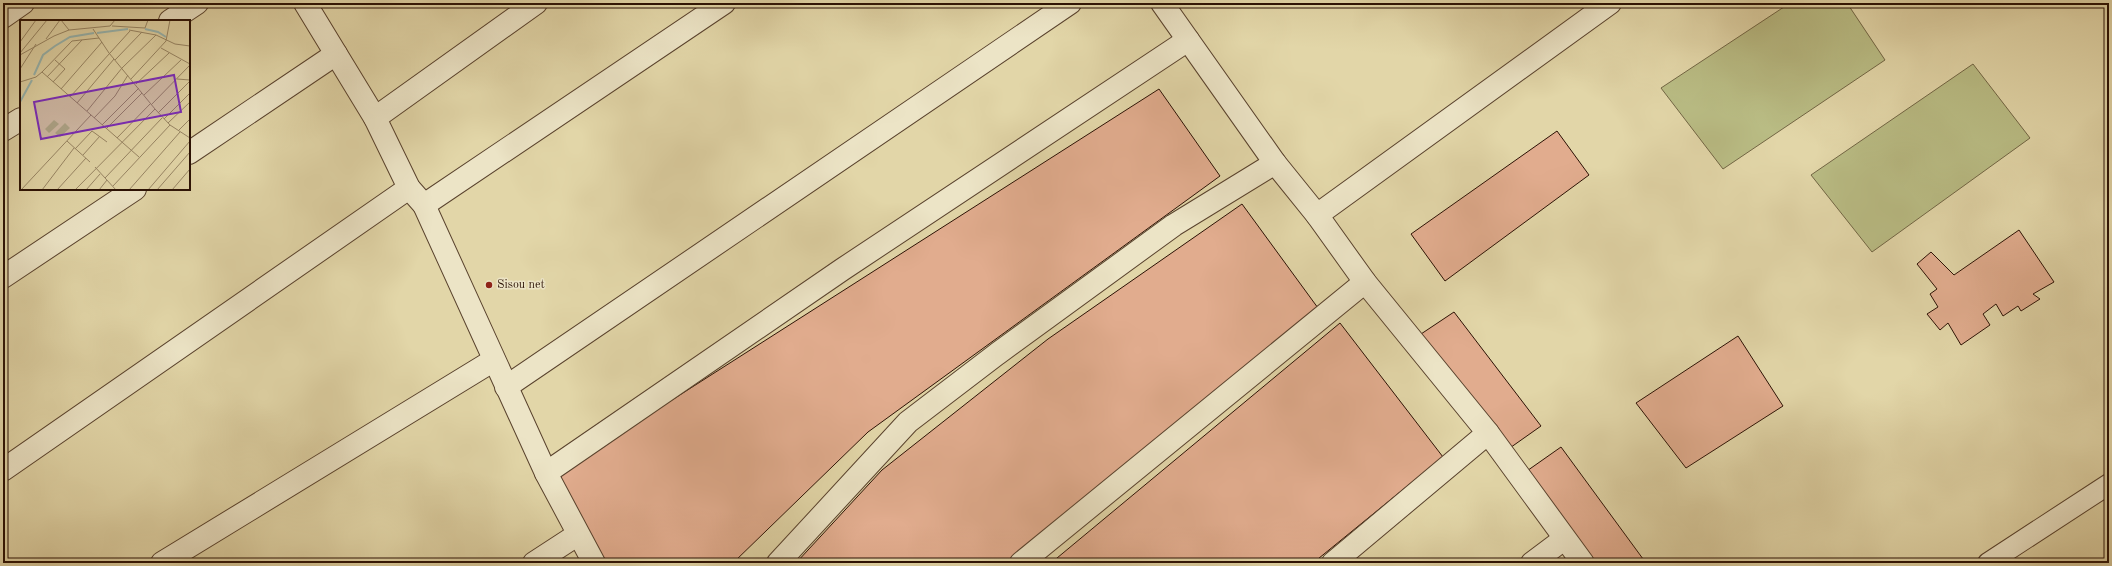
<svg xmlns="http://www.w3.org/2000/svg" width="2112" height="566" font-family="'Old Standard TT',serif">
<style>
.green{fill:#b9bc84;stroke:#726644}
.building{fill:#e1ac8e;stroke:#2b1104}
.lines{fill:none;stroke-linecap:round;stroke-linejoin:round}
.lane-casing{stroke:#59422d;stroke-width:22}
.street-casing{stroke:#59422d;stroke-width:24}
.lane{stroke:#ece4c6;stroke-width:20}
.street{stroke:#ece4c6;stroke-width:22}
.poi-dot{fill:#8f2418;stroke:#ece4c6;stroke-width:1.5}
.labels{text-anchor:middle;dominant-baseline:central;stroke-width:3;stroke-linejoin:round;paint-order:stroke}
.poi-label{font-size:12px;fill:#2b1104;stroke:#ece4c6;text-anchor:start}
.inset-river{fill:none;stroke:#98b7b2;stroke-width:2}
.inset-road{fill:none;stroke:#998766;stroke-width:1}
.view{fill:#7b2cbf;fill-opacity:0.15;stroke:#7b2cbf;stroke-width:2}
.inset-edge{fill:none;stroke:#2b1104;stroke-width:2}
</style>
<rect width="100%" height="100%" fill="#e2d6a8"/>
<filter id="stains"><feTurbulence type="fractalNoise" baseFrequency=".005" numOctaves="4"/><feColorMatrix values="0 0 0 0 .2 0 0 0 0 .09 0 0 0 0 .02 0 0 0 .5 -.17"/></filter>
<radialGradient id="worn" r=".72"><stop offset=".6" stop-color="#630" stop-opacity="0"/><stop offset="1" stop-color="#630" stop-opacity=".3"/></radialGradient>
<!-- green -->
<g class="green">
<path d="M1790,3H1847L1885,60L1723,169L1661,88Z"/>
<path d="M1973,64L2030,138L1872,252L1811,175Z"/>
</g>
<!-- building -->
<g class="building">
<path d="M1159,89L1220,176L868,432L733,563H603L556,474Z"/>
<path d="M1557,131L1589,175L1445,281L1411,234Z"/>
<path d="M1242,204L1318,308L1005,563H796L882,470L1048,339Z"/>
<path d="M2019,230L2054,282L2033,294L2040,299L2021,311L2018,306L2003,316L1996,304L1983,314L1990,325L1961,345L1948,323L1940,330L1927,314L1938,307L1930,294L1937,289L1917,264L1931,252L1954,275Z"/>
<path d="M1454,312L1541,426L1507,450L1418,336Z"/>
<path d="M1340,323L1443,457L1313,563H1051Z"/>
<path d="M1738,336L1783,406L1686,468L1636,403Z"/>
<path d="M1561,447L1646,563H1594L1524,473Z"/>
</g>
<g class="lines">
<!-- lane casing -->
<g class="lane-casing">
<path id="lane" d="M1988,563L2109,484"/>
</g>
<!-- street casing -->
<g class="street-casing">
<g id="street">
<path d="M305,3L375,118L409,188L424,205L546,473L594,563"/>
<path d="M1162,3L1275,163L1317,215L1365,282L1488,433L1583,563"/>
<path d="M3,17L23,3"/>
<path d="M170,21L197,3"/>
<path d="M375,118L536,3"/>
<path d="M3,130L21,119"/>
<path d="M189,153L336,54"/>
<path d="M424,205L724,3"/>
<path d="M1317,215L1610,3"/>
<path d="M3,277L135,189"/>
<path d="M506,387L1070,3"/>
<path d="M3,470L409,188"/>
<path d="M546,473L843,269L1188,40"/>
<path d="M162,563L494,360"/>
<path d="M534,563L577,535"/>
<path d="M778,563L908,422L997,354L1174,225L1275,163"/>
<path d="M1021,563L1365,282"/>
<path d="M1333,563L1488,433"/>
<path d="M1532,563L1564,539"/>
</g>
</g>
<!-- lane -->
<use href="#lane" class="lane"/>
<!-- street -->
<use href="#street" class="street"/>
</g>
<!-- markers -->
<circle class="poi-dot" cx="489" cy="285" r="4"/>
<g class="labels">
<!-- poi labels -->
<g class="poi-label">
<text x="497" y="285">Sisou net</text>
</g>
</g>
<!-- overview -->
<g transform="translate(20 20)">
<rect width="170" height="170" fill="#e2d6a8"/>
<path d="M34,100L39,104L29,113L25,109ZM45,103L50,108L40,117L35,113Z" fill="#b9bc84"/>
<path class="inset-river" d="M125,9L138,12L146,17M77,13L108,9M14,55L23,35L35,26L50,17L74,13M0,82L12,60"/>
<path class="inset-road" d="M41,0L49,10M92,6L125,8L128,0M73,9L89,33L135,89L150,105L170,118M109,10L136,15M26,19L40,0M0,22L16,0M141,28L170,44M0,33L27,0M0,35L34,16L49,10L90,6L95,0M95,40L122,12M0,49L16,24M22,52L52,21L79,18M27,57L62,20M111,59L146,21L150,0M157,59L170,60M0,62L16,57L22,52L119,137M33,62L45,49L35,40M116,64L149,33M41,69L82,22M124,75L161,40M50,77L110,11M57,83L94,39M131,85L170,45M67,91L102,48L136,15L155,24L170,26M138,93L170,61M74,98L95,76L108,55M144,99L170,73M148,103L170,82M82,105L119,68M86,109L122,73M158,111L170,99M97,118L130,84M47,121L70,142M55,129L72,111L87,122M63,135L80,116M75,147L96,170M85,158L142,98M93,166L150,105M1,170L71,95M22,170L54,128M37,170L66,138M55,170L135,89M66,170L80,154M79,170L87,160M109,170L160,112M128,170L170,121M137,170L170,132M152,170L170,149"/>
<path class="view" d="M154,55L161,92L21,119L14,82Z"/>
<rect width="170" height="170" class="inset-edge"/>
</g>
<!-- margin -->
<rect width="2112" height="566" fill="none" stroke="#e2d6a8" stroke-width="16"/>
<rect x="4" y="4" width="2104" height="558" fill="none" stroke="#2b1104" stroke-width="2"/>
<rect x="8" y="8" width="2096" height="550" fill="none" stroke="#2b1104"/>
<rect width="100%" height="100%" filter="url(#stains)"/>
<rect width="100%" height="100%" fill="url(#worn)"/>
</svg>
